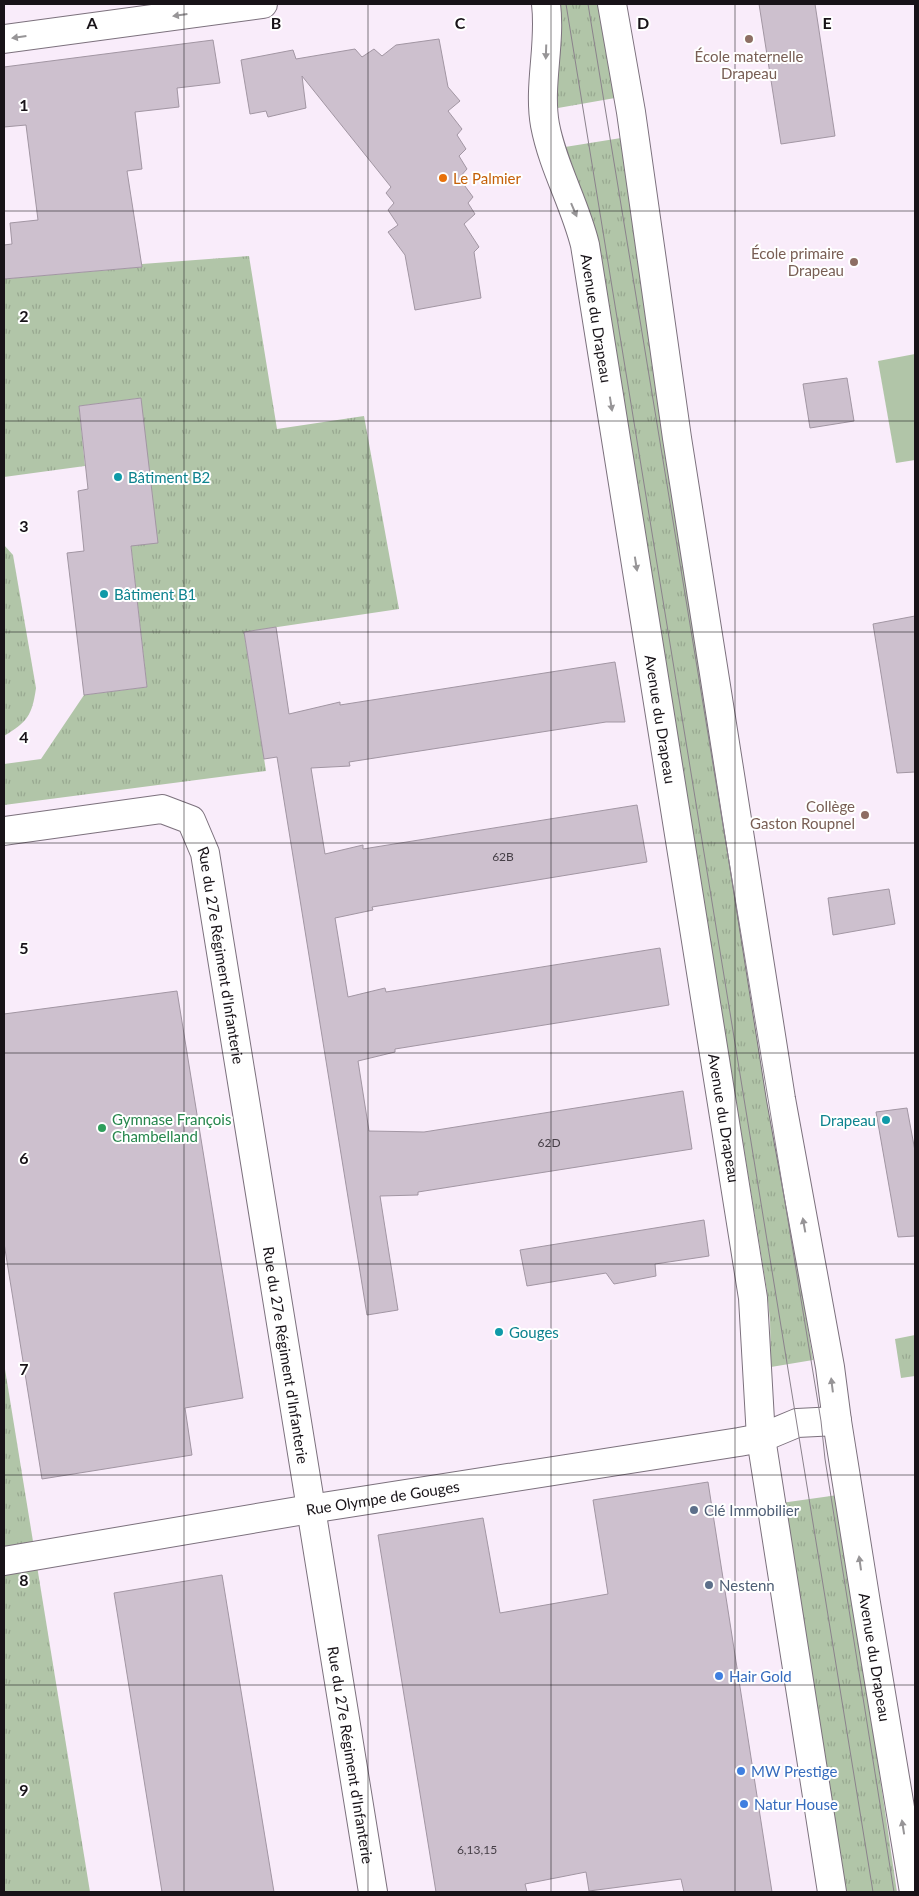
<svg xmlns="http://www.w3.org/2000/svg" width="919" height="1896" font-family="Lato,sans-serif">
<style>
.grass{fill:url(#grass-tufts)}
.pitch{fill:#b1c5a8}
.building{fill:#cdc0ce;stroke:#a296a3}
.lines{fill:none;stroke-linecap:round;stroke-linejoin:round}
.minor-casing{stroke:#7c717d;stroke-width:30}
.major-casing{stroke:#7c717d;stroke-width:30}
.minor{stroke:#fff;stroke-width:28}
.major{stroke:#fff;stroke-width:28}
.tram{stroke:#8b828c;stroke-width:1}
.oneway{fill:#979597}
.grid{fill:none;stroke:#181318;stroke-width:1;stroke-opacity:0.55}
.education-dot{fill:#8d6e63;stroke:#fff;stroke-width:2}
.food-dot{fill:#e8710a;stroke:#fff;stroke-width:2}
.culture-dot{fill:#0f9aa8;stroke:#fff;stroke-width:2}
.leisure-dot{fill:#2e9e5b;stroke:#fff;stroke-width:2}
.service-dot{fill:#5c6f8a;stroke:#fff;stroke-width:2}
.shop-dot{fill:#3f7fe0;stroke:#fff;stroke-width:2}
.labels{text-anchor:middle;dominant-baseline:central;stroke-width:4;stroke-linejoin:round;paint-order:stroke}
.number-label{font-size:12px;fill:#453e46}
.education-label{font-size:15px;fill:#785e54;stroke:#fff;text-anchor:end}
.food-label{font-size:15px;fill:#c56008;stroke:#fff;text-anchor:start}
.street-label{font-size:15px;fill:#181318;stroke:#fff}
.culture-label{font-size:15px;fill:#0d838f;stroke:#fff;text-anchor:start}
.leisure-label{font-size:15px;fill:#27864d;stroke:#fff;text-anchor:start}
.service-label{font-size:15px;fill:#4e5e75;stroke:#fff;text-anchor:start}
.shop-label{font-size:15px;fill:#366cbe;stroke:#fff;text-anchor:start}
.grid-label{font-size:16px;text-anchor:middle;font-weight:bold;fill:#181318;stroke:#fff;stroke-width:4;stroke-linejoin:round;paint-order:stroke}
</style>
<defs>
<pattern id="grass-tufts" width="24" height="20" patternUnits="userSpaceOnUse" patternTransform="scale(1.25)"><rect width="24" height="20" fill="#b1c5a8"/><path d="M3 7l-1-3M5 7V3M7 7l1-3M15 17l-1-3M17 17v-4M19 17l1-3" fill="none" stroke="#98a890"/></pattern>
</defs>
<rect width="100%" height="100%" fill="#f9ecfa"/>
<!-- grass -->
<g class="grass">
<path d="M559,4H602L615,98L558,108L557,91L560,34Z"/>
<path d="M621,138L813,1360L771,1367L770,1320L767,1291L595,232C588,203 573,176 565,147Z"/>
<path d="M249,256L277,429L364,416L399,609L244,632L266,771L4,805V764L41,759L84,695L147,687L131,546L141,398L79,406L85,466L4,477V279L142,267V264Z"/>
<path d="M4,545L13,555L36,688C32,716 27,722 4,736Z"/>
<path d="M915,1335V1376L901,1378L895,1339Z"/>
<path d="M4,1363L90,1892H4Z"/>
<path d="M838,1495L897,1892H844L781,1503Z"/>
</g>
<!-- pitch -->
<path class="pitch" d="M915,354V460L896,463L878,361Z"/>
<!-- building -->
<g class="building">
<path d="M759,4H815L835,136L781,144Z"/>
<path d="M439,39L448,87L460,101L448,111L462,129L457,135L466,149L459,156L467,169L459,178L473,197L468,203L475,214L464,224L479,247L474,252L481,298L415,310L405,255L388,232L398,225L388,210L394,203L386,193L391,187L302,76L306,108L268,117L266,111L250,114L241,60L293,50L296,59L355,49L362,57L374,49L382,56L396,45Z"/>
<path d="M213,40L220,83L177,88L179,107L135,112L142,169L127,171L142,267L4,279V245L12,244L10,223L38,220L26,125L4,127V67Z"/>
<path d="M847,378L854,421L810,428L803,384Z"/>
<path d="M141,398L158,543L131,546L147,687L84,695L67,553L84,551L78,491L88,489L79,406Z"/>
<path d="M915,616V772L897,773L873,624Z"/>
<path d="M276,627L289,714L340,702V705L615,662L625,722H606L349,762L350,766L311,768L325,854L363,845V849L637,805L647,862L372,907L373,910L335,918L348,997L385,988L386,992L660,948L669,1005L395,1049V1052L358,1061L369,1131L424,1132L683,1091L692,1149L418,1192V1195L380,1196L398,1310L367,1315L277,757L264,759L244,632Z"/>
<path d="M889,889L895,924L833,935L828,898Z"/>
<path d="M177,991L243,1398L185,1408L192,1455L42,1479L4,1243V1014Z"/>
<path d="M907,1108L915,1151V1236L898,1237L876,1112Z"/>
<path d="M704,1220L709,1256L655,1264L656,1276L614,1284L606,1273L527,1286L520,1250Z"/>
<path d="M708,1482L772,1892H684L681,1879L589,1891L586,1872L525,1884L527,1892H436L378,1535L483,1518L500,1613L608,1594L593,1500Z"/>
<path d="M222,1575L274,1892H162L114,1593Z"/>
</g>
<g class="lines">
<!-- minor casing -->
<g class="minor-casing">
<g id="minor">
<path d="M4,39L263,4"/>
<path id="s1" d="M4,831L162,809L191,820L205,853L373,1892"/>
<path id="s2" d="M4,1561L310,1509L739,1442L761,1438L797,1423L837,1421"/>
</g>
</g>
<!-- major casing -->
<g class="major-casing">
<g id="major">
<path id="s3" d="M546,4C551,44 538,86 545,125C553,167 575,204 585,245L753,1298L761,1438L832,1892"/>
<path id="s4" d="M612,4L631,112L677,438L781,1099L830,1367L837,1421L866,1603L914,1892"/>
</g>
</g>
<!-- minor -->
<use href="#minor" class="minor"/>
<!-- major -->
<use href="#major" class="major"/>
<!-- tram -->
<g class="tram">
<path d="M566,4L873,1892"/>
<path d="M588,4L821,1421L825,1459L894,1892"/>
</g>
</g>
<!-- one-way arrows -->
<defs><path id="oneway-solid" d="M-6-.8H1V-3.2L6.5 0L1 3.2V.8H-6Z" transform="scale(1.25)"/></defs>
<g class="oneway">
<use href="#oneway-solid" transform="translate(180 15) rotate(172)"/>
<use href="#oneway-solid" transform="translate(19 37) rotate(172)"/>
<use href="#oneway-solid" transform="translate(546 52) rotate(92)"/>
<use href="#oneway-solid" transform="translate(574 210) rotate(67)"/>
<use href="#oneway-solid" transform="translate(611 404) rotate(81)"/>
<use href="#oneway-solid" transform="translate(636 564) rotate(81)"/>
<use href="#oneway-solid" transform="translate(804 1225) rotate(-100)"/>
<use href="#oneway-solid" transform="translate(832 1385) rotate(-97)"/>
<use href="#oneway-solid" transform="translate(860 1563) rotate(-98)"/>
<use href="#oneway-solid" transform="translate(903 1827) rotate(-99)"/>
</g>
<!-- grid -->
<path class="grid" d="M184,4V1892M368,4V1892M551,4V1892M735,4V1892M4,211H915M4,421H915M4,632H915M4,843H915M4,1053H915M4,1264H915M4,1475H915M4,1685H915"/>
<!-- markers -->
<g class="education-dot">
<circle cx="749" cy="39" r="5"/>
<circle cx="854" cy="262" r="5"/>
<circle cx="865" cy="815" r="5"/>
</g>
<circle class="food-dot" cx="443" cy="178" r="5"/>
<g class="culture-dot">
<circle cx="118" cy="477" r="5"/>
<circle cx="104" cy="594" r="5"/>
<circle cx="886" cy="1120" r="5"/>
<circle cx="499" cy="1332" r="5"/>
</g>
<circle class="leisure-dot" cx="102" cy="1128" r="5"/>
<g class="service-dot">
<circle cx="694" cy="1510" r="5"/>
<circle cx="709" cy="1585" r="5"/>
</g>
<g class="shop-dot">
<circle cx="719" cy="1676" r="5"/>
<circle cx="741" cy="1771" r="5"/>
<circle cx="744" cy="1804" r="5"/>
</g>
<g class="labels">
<!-- number labels -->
<g class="number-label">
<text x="503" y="856">62B</text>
<text x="549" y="1142">62D</text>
<text x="477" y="1849">6,13,15</text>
</g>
<!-- education labels -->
<g class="education-label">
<text x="749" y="56" text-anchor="middle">École maternelle<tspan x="749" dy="17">Drapeau</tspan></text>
<text x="844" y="253">École primaire<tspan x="844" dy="17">Drapeau</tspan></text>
<text x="855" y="806">Collège<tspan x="855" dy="17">Gaston Roupnel</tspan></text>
</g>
<!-- food labels -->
<g class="food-label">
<text x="453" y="178">Le Palmier</text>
</g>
<!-- street labels -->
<g class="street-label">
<text stroke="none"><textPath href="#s3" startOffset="322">Avenue du Drapeau</textPath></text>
<text stroke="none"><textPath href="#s3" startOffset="728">Avenue du Drapeau</textPath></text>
<text stroke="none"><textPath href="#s1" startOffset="330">Rue du 27e Régiment d'Infanterie</textPath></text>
<text stroke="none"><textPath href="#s3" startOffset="1132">Avenue du Drapeau</textPath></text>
<text stroke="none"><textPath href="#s1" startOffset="735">Rue du 27e Régiment d'Infanterie</textPath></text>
<text stroke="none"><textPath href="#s2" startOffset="384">Rue Olympe de Gouges</textPath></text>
<text stroke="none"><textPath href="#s4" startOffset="1674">Avenue du Drapeau</textPath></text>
<text stroke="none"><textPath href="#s1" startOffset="1140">Rue du 27e Régiment d'Infanterie</textPath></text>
</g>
<!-- culture labels -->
<g class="culture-label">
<text x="128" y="477">Bâtiment B2</text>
<text x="114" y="594">Bâtiment B1</text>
<text x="876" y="1120" text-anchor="end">Drapeau</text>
<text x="509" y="1332">Gouges</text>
</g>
<!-- leisure labels -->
<g class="leisure-label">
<text x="112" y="1119">Gymnase François<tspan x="112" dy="17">Chambelland</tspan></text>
</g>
<!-- service labels -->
<g class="service-label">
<text x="704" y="1510">Clé Immobilier</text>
<text x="719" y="1585">Nestenn</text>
</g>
<!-- shop labels -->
<g class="shop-label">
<text x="729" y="1676">Hair Gold</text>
<text x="751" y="1771">MW Prestige</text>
<text x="754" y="1804">Natur House</text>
</g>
</g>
<g class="grid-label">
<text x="92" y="29">A</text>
<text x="276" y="29">B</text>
<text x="460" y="29">C</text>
<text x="643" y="29">D</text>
<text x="827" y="29">E</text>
<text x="24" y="111">1</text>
<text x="24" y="322">2</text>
<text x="24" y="532">3</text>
<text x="24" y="743">4</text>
<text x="24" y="954">5</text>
<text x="24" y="1164">6</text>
<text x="24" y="1375">7</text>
<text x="24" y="1586">8</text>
<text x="24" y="1796">9</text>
</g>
<!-- border -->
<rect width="919" height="1896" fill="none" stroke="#181318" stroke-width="10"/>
</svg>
